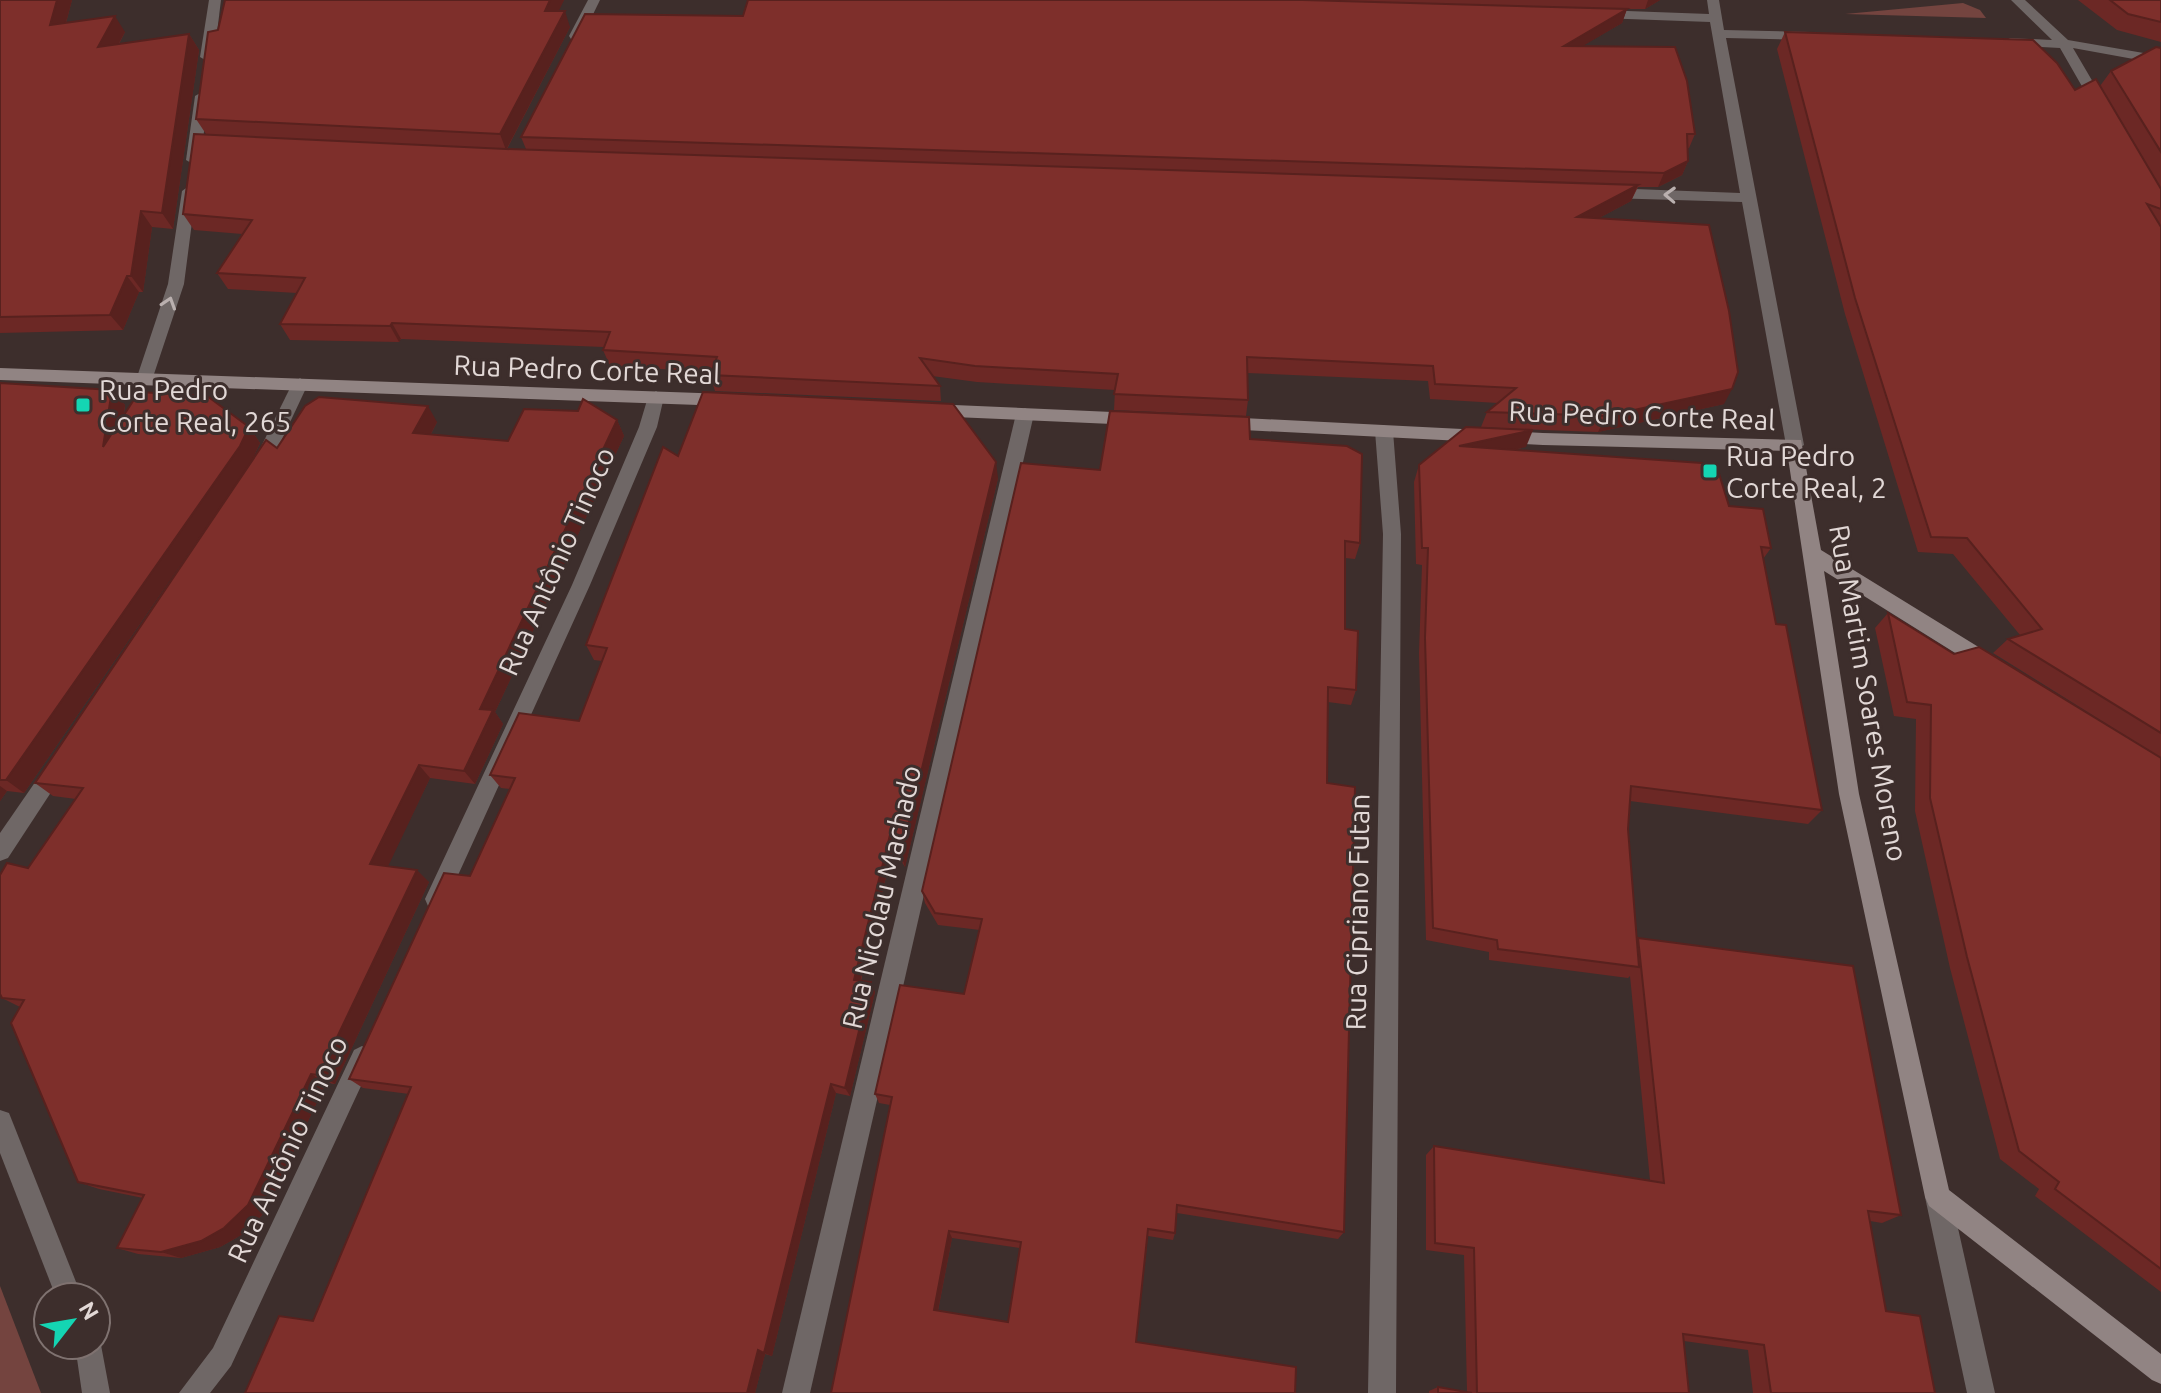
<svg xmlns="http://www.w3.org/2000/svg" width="2161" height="1393" font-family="Ubuntu,sans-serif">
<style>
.green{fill:#74443f}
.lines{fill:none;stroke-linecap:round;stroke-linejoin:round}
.street{fill:#6f6766;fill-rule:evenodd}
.secondary{fill:#918483;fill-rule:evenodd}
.wall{fill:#6c2825;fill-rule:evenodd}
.shaded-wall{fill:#58211e}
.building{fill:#7e2f2b;stroke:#58211e;stroke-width:2;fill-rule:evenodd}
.oneway{stroke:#bab0af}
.poi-dot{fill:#14d5b3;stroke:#3d2e2c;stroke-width:3}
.labels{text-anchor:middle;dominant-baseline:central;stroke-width:6;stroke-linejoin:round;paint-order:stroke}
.street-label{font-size:28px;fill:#e2d8d6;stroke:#3d2e2c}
.poi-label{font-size:28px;fill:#e2d8d6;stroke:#3d2e2c;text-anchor:start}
</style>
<rect width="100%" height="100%" fill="#3d2e2c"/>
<!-- green -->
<g class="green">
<path d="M1963,3L1980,10L1986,18L1845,14Z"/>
<path d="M0,1286L41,1393H0Z"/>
</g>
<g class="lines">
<!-- street -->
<g class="street">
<path d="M209,0H221L214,57L207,61L200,57Z"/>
<path d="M588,0H600L581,39H571L569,36Z"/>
<path d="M1707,0H1719L1724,30L1810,32L1817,36L1810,40L1726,38L1804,445L1795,451L1786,445L1742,202L1608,198L1601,193L1608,188L1740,193L1710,22L1600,18L1593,14L1600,10L1709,14Z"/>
<path d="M2011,0H2025L2068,40L2161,56V64L2073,48L2107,106L2095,109L2060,48L2005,45L2003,42L2010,38L2052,40Z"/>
<path d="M202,92L209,96L200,160L193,164L186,160L195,96Z"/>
<path d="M189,186L196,191L184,284L153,377L145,383L137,377L168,284L182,191Z"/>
<path d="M300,378L308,384L269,467L260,474L254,472L251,467L292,384Z"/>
<path d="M656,391L664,397L657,427L590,585L444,906L436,909L428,906L425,899L572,585L639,427L648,397Z"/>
<path d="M1025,408L1034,414L810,1393H782L1016,414Z"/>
<path d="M1384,425L1393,431L1401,534L1396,1393H1368L1383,534L1375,431Z"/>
<path d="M56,759L63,762L66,768L63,774L8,858L0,861V833L49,762Z"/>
<path d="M362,1046L370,1050L374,1058L231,1366L210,1393H179L213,1348L354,1050Z"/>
<path d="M0,1110L9,1113L82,1297H56L0,1153Z"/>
<path d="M1938,1184L1947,1188L1951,1197L1995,1393H1967L1925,1197L1929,1188Z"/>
<path d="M96,1335L101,1345L110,1393H82L75,1345H96Z"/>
</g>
<!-- secondary -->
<g class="secondary">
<path d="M0,368L727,394L736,400L727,406L0,380Z"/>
<path d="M931,404L1135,413L1144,419L1135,425L931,416L922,410Z"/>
<path d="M1223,417L1543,433L1801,440L1821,550L1998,659L2001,665L1998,671H1984L1824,571L1859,794L1949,1190L2161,1354V1384L2152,1380L1929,1206L1925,1197L1839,794L1787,451L1543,445L1223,429L1214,423Z"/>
</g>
</g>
<!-- wall -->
<g class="wall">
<path d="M0,0H72L66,23L125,32L119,44L189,34L199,50L173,229L152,227L143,292H139L123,330L0,333Z"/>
<path d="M225,0H564L558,11L570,27L507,149H526L521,137L743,16L748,0H1660L1645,9H1627L1622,23L1582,46L1695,134L1689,148H1687L1688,161L1682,175L1658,187H1638L1631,201L1599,218L1724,404L1598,432L1543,430L1481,427L1487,412L1498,403L1430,399L1428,381L1247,373L1248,400L1246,416L1114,410L1115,390L977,382L932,376L940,386L941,401L715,391L710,375L711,372L610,366L603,350L604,347L401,339L399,342L290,340L280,324L297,293L228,289L217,273L242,234L194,230L183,214L206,134L196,119Z"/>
<path d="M2078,0H2161V42L2117,30Z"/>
<path d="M1785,32L2075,90L2100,86L2111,71L2161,48V1292L2035,1196L2039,1189L2000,1159L1950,968L1915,811L1916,719L1894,716L1875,628L1888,613L1954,654L2158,756L1993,653L2008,639L2020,635L1953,554L1918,552L1845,314L1777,49Z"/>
<path d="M0,383L112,390L125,405L124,415L249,427L260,443L253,458L277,448L437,422L431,434L508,441L617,420L624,436L495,712L503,724L475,784L430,778L387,867L429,882L335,1084L326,1083L265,1212L243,1234L220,1247L181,1258L138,1254L117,1248L143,1198L99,1189L78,1182L20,1007L2,998L28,868L76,799L53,796L35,783L222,504L24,793L7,791L0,801Z"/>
<path d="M1526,447L1514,450L1729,506L1771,548L1763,559L1776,624L1822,810L1808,824L1630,801L1628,829L1637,940L1638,938L1901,1215L1882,1223L1870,1221L1886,1311L1935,1393H1753L1748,1350L1684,1341L1689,1393H1429V1391L1438,1387L1467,1392L1464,1255L1426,1250V1155L1434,1146L1650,1180L1630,976L1628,978L1489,960V952L1426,940L1419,653L1422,565L1416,564L1414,482L1419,465Z"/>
<path d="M678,456L998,478L905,867L893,848L861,981L875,992L850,1096L836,1093L772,1356L765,1354L755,1393H245L313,1321L409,1094L363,1088L349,1079L470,876L510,789L501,788L490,775L579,721L602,661L594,660L586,645Z"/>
<path d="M1100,470L1360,543L1355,559L1345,558V629L1356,690L1351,705L1328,702L1327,783L1344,1232L1338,1239L1177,1213L1175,1233L1173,1240L1148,1236L1136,1342L831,1393L890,1105L879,1103L875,1094L964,994L980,930L938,925L925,903L922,891ZM952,1238L1020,1248L1008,1322L938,1311Z"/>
</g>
<!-- shaded-wall -->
<g class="shaded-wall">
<path d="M57,0H72L61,41L50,25Z"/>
<path d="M550,0H564L551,27L545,11Z"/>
<path d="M1648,0H1660L1645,9Z"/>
<path d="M1627,9L1622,23L1559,60L1564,46Z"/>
<path d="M565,11L570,27L506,150L500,134Z"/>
<path d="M115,16L125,32L108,63L98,47Z"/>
<path d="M189,34L199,50L173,229L162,213Z"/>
<path d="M1688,161L1682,175L1658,187L1664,173Z"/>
<path d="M1638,185L1631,201L1571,233L1577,217Z"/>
<path d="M141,211L152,227L143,292L131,276Z"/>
<path d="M127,276L139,292L123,330L110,315Z"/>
<path d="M392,323L401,339L399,342L390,326Z"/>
<path d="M1732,389L1724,404L1598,432L1606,416Z"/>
<path d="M112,390L125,405L117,462L103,447Z"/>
<path d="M428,406L437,422L423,449L413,433Z"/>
<path d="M617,420L624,436L495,712L503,724L475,784L464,771L480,709Z"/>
<path d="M249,427L260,443L251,462L24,793L6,780Z"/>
<path d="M1533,430L1526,447L1453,463L1459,446Z"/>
<path d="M996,462L998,478L905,867L901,855Z"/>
<path d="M419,765L430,778L383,877L370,864Z"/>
<path d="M0,786L7,791L0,801Z"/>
<path d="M890,835L893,848L858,990L854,980Z"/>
<path d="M417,870L429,882L335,1084L319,1075Z"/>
<path d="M871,982L875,992L850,1096L845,1088Z"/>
<path d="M311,1074L326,1083L265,1212L243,1234L220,1247L181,1258L161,1252Z"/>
<path d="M831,1084L836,1093L772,1356L764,1353Z"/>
<path d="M949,1231L952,1238L937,1315L934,1310Z"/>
<path d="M758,1350L765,1354L755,1393H747Z"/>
</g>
<!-- building -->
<g class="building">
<path d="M0,0H57L50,25L115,16L98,47L189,34L162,213L141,211L131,276H127L110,315L0,317Z"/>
<path d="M225,0H550L545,11H565L500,134L196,119L208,32L218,30Z"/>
<path d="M748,0H1303L1627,9L1564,46L1675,47L1687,81L1695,134H1687L1688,161L1664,173L521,137L585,14L743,16Z"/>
<path d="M2110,0H2161V22L2128,14Z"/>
<path d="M1785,32L2033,40L2057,63L2075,90L2096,79L2161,189V209L2147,204L2161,227V733L2008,639L2042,629L1967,538L1931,537L1855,298Z"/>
<path d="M2156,47L2161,48V152L2111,71Z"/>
<path d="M194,134L506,149L1638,185L1577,217L1709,225L1729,311L1738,372L1732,389L1606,416L1550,414L1487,412L1516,388L1435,384L1433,366L1247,357L1248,400L1114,394L1118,374L975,366L920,358L940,386L710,375L717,357L603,350L610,332L392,323L390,326L280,324L305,278L217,273L252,220L183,214Z"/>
<path d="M0,383L112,390L103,447L139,392L207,396L249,427L240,446L6,780H0Z"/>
<path d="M703,392L953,404L996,462L901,855L890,835L854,980L871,982L845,1088L831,1084L764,1353L758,1350L747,1393H245L279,1316L313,1321L411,1087L349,1079L444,873L470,876L515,778L490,775L519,713L579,721L607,648L586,645L663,447L678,456Z"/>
<path d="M319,397L428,406L413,433L508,441L524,409L578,411L583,399L617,420L480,709L493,710L464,771L419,765L370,864L417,870L319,1075L311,1074L248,1205L224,1228L201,1241L161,1252L117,1248L144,1195L78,1182L11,1023L24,1000L2,998L0,994V875L7,863L28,868L83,788L35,783L266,440L277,448L305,406Z"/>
<path d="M1110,411L1249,417L1250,439L1347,446L1362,454L1360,543L1345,541V629L1358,631L1356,690L1328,687L1327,783L1355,787L1344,1232L1177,1205L1175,1233L1148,1229L1136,1342L1296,1367L1295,1393H831L892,1097L875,1094L900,985L964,994L982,919L935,913L922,891L1021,463L1100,470ZM949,1231L1021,1242L1008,1322L934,1310Z"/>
<path d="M1466,427L1533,430L1459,446L1716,464L1729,506L1763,509L1771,548L1761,547L1776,624L1786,625L1822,810L1631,786L1628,829L1639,967L1498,949L1497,940L1433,928L1425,638L1428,548H1422L1419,465Z"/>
<path d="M1888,613L1954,654L1979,647L2161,758V1269L2055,1189L2059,1182L2019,1151L1967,957L1930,798L1931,705L1907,702Z"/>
<path d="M1638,938L1853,966L1901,1215L1868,1211L1886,1311L1920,1316L1935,1393H1771L1764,1345L1683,1334L1689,1393H1477L1474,1248L1435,1243L1434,1146L1664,1183Z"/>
<path d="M1438,1387L1472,1393H1438Z"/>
</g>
<!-- one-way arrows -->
<defs><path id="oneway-chevron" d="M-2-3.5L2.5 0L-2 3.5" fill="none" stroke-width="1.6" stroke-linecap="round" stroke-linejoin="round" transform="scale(2)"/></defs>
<g class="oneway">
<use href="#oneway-chevron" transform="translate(1670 195) rotate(-178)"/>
<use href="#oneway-chevron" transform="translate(169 303) rotate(-72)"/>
</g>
<!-- markers -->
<g class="poi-dot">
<rect x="75" y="397" width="16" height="16" rx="4"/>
<rect x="1702" y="463" width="16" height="16" rx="4"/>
</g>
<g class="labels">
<!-- street labels -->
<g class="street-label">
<text transform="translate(587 369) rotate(2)">Rua Pedro Corte Real</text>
<text transform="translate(1642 415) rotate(2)">Rua Pedro Corte Real</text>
<text transform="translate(556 561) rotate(-66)">Rua Antônio Tinoco</text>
<text transform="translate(1869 693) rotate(80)">Rua Martim Soares Moreno</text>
<text transform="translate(881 897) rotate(-77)">Rua Nicolau Machado</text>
<text transform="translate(1357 912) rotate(-89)">Rua Cipriano Futan</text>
<text transform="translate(287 1149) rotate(-65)">Rua Antônio Tinoco</text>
</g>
<!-- poi labels -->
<g class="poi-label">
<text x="99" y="389">Rua Pedro<tspan x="99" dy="32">Corte Real, 265</tspan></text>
<text x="1726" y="455">Rua Pedro<tspan x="1726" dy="32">Corte Real, 2</tspan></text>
</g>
</g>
<!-- north arrow -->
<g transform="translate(72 1321) rotate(59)"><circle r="38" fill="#3d2e2c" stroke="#7f7270" stroke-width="2"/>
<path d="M0-6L14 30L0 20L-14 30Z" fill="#14d5b3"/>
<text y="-12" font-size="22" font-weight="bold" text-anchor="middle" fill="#e2d8d6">N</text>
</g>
</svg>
